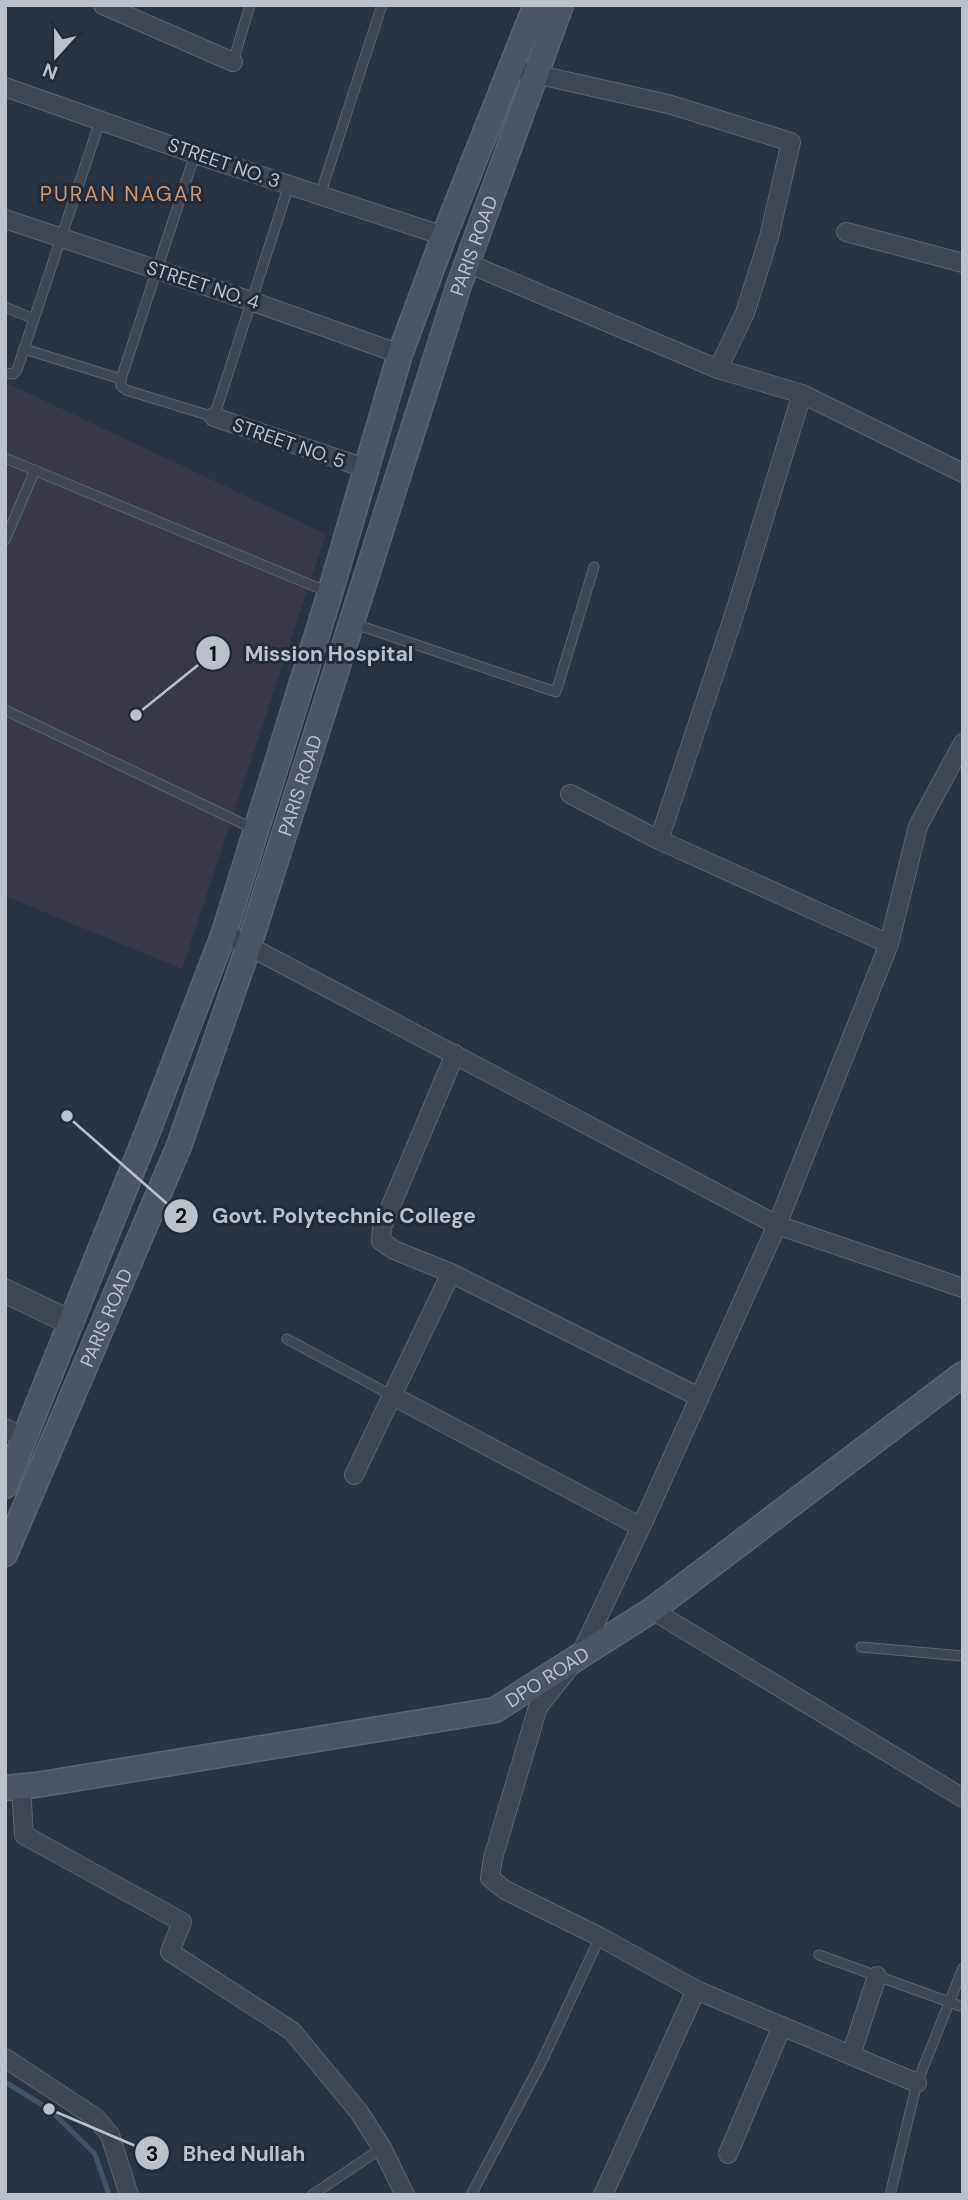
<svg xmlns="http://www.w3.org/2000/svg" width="968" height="2200" font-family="'DM Sans',sans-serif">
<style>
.medical{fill:#393846}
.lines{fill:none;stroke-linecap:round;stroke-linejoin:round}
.stream{stroke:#405269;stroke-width:5}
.service-casing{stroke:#5b646f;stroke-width:11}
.minor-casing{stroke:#5b646f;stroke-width:20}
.tertiary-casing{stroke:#5b646f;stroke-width:25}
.secondary-casing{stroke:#5b646f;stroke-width:27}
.service{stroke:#3d4651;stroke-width:9}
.minor{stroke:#3d4651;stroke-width:18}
.tertiary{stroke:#3d4651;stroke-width:23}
.secondary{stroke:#4b5564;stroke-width:24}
.labels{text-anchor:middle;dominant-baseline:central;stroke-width:6;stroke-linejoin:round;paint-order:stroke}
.street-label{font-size:19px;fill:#bac1cb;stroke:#222b37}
.neighbourhood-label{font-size:21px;letter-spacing:2px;fill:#d09871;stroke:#222b37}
.leader{fill:none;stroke:#bac1cb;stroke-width:2.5}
.callout-dot{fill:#bac1cb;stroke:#222b37;stroke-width:2.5}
.mark-label{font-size:21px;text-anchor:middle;font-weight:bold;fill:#111}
.callout-label{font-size:21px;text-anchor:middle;font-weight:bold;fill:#bac1cb;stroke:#222b37;stroke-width:6;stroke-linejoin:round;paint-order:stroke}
</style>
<rect width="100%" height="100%" fill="#293442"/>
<!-- medical -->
<path class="medical" d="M5,382L326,534L182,969L5,896Z"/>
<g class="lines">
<!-- stream -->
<path class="stream" d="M5,2082L49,2109L95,2154L109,2195"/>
<!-- service casing -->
<g class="service-casing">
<g id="service">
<path d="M233,62L250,5"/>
<path d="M195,154L121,379V386L126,390L214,417L289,185"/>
<path d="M320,195L382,5"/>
<path d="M5,307L34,319"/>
<path d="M24,349L121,379"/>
<path d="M5,373L13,374L17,370L100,121"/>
<path d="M5,458L328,592"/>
<path d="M5,540L35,470"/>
<path d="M352,623L556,692L594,567"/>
<path d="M5,710L254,829"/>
<path d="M287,1339L391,1395"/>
<path d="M861,1647L963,1656"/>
<path d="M819,1955L963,2007"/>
<path d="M312,2195L382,2148"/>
<path d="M471,2195L541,2063L600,1937"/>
<path d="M890,2195L917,2083L963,1968"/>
</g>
</g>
<!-- minor casing -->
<g class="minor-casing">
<g id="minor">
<path d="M103,5L233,62"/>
<path d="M526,72L668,104L791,142L769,237L745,313L718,369"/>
<path d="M5,87L195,154L444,236"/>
<path d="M5,219L251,301L400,354"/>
<path d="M846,232L963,263"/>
<path d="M467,263L718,369L802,394L963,473"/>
<path d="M214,417L365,468"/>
<path d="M570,794L659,840L889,944"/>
<path d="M659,840L735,612L802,394"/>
<path d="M224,933L777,1225L963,1288"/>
<path d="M455,1054L382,1227L381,1241L394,1250L451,1273L699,1397"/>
<path d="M391,1395L641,1527"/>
<path d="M5,1428L26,1439"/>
<path d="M354,1475L451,1273"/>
<path d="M652,1610L963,1798"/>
<path d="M21,1787L24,1835L182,1922L170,1952L292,2031L359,2112L382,2148L405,2195"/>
<path d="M851,2055L877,1976"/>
<path d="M5,2058L96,2118L110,2135L129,2195"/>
<path d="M917,2083L696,1990L600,1937L505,1890L490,1878L493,1858L538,1707L581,1653L641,1527L777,1225L889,944L918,826L963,743"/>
<path d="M728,2154L782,2026"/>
<path d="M603,2195L696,1990"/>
</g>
</g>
<!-- tertiary casing -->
<g class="tertiary-casing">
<path id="tertiary" d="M5,1291L72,1323"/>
</g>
<!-- secondary casing -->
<g class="secondary-casing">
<g id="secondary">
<path d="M5,1486L148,1131L224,933L330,593L400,354L444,236L536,5"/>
<path id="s1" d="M5,1554L179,1146L249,945L458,288L561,5"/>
<path id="s2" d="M5,1788L36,1785L495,1710L652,1610L963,1374"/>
</g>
</g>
<!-- service -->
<use href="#service" class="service"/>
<!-- minor -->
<use href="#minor" class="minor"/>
<!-- tertiary -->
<use href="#tertiary" class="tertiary"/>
<!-- secondary -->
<use href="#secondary" class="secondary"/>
</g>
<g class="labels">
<!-- street labels -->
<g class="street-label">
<text transform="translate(224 163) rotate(19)">STREET NO. 3</text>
<text stroke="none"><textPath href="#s1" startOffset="1391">PARIS ROAD</textPath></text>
<text transform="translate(203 285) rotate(18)">STREET NO. 4</text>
<text transform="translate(289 443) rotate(19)">STREET NO. 5</text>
<text stroke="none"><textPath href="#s1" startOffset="824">PARIS ROAD</textPath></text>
<text stroke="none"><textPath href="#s1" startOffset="257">PARIS ROAD</textPath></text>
<text stroke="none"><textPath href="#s2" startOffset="558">DPO ROAD</textPath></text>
</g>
<!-- neighbourhood labels -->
<g class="neighbourhood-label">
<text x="122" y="194">PURAN NAGAR</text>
</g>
</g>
<!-- callouts -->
<path class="leader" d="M136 715L213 653M67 1116L181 1216M49 2109L152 2153"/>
<g class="callout-dot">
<circle cx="136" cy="715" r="7"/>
<circle cx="67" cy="1116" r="7"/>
<circle cx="49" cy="2109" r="7"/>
<circle cx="213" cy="653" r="18"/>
<circle cx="181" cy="1216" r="18"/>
<circle cx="152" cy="2153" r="18"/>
</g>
<g class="mark-label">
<text x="213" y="661">1</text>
<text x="181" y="1223">2</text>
<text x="152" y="2161">3</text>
</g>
<g class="callout-label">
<text x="329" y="661">Mission Hospital</text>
<text x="344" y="1223">Govt. Polytechnic College</text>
<text x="244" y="2161">Bhed Nullah</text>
</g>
<!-- border -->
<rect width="968" height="2200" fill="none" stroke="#bac1cb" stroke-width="14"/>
<!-- north arrow -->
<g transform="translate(56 56) rotate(201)" stroke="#222b37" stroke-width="5" paint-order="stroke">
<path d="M0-5L12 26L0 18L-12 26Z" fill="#bac1cb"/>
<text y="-10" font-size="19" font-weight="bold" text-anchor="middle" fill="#bac1cb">N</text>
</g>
</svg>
